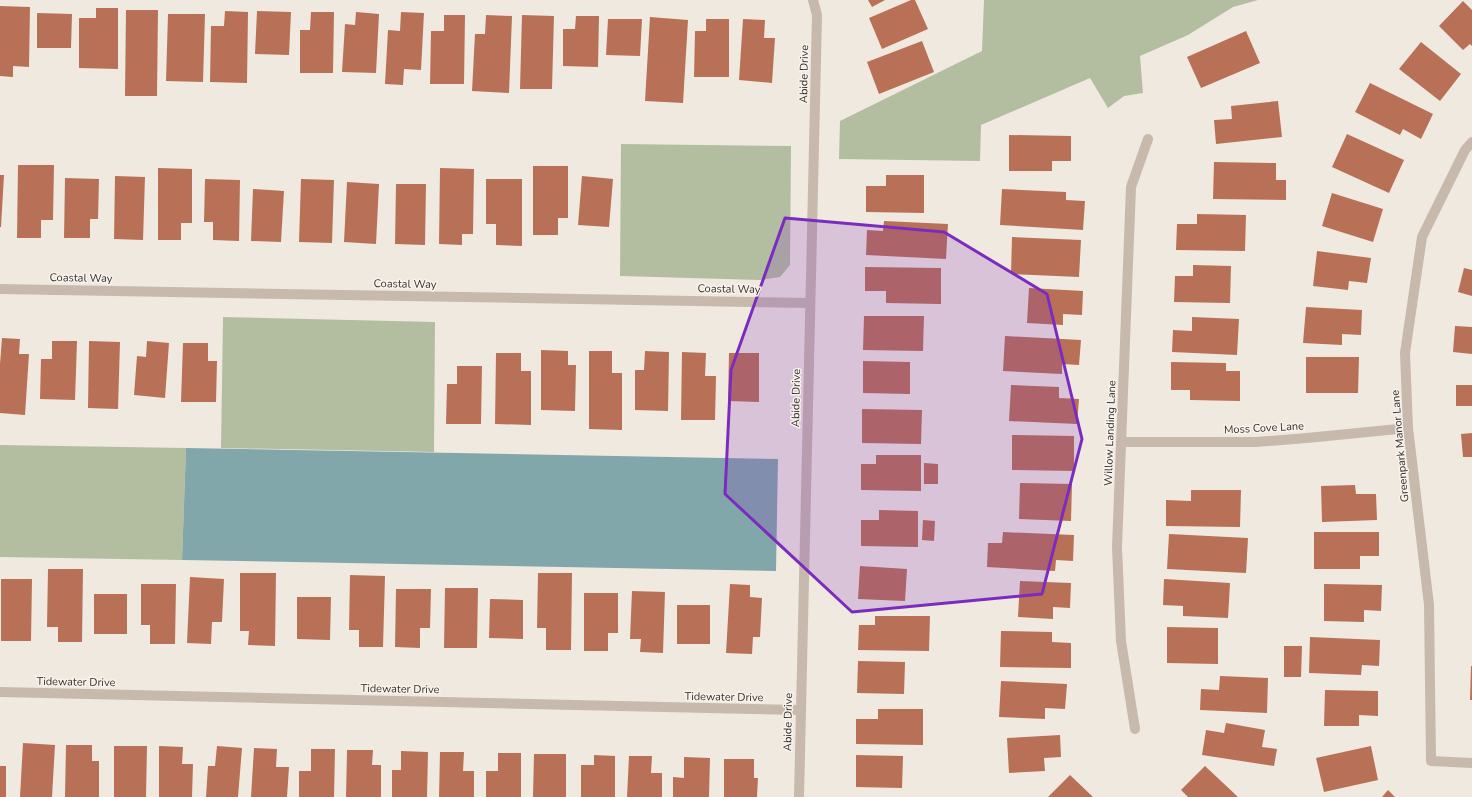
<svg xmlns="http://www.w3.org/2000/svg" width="1472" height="797" font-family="'Nunito Sans',sans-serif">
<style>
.green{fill:#b3bea1}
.water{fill:#82a7aa}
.building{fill:#b87156}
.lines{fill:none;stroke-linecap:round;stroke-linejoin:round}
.minor{stroke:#c7baad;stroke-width:10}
.marked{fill:#7b2cbf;fill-opacity:0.2;stroke:#7b2cbf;stroke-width:3;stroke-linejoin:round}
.labels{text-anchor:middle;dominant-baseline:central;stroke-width:3;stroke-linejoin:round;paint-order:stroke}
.street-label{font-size:11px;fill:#362f2b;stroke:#f8f3ec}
</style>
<rect width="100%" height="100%" fill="#f0e9e0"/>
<!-- green -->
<g class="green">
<path d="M984,0H1258L1233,7L1188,35L1140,56L1143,93L1124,96L1108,108L1090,78L981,125L980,161L839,159L840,121L982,51Z"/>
<path d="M621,144L791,146L790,265L780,277L760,280L620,276Z"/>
<path d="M223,317L435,322L434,452L221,448Z"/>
<path d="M0,445L186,448L182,560L0,557Z"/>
</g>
<!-- water -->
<path class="water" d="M186,448L778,459L776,571L182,560Z"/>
<!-- building -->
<g class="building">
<path d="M868,0H885L872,7Z"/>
<path d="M911,0H915L928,29L882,49L869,18Z"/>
<path d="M1463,1L1472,10V46L1470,44L1463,50L1439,26Z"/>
<path d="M0,6L30,7L29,67L13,66V77L0,76Z"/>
<path d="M96,8H118V69L79,68V18H96Z"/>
<path d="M126,10H158L157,96H125Z"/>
<path d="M225,11L248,12L247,83L210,82L211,26H224Z"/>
<path d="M257,11L291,12L289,55L255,54Z"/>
<path d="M311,12H334L333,73H300V30H310Z"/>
<path d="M356,12L379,14L376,73L342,72L345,24L355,25Z"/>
<path d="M401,12L424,13L421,70L404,69L403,85L385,84L388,30L400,31Z"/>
<path d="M37,13L72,14L71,48H37Z"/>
<path d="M168,14H205L203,82L166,81Z"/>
<path d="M444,15H465L464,84H430L431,31H444Z"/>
<path d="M486,15L512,16L509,93L472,91L475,34H485Z"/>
<path d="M522,15L554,16L552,89H520Z"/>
<path d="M576,16H599L598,67L563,66V29H575Z"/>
<path d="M650,17L688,20L683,103L645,101Z"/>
<path d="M608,19H642L640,56L606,55Z"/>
<path d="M706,19H729V77H694L695,31H706Z"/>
<path d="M743,19L765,20L764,38H775L772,83L739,80Z"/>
<path d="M1246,31L1260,63L1201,88L1187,57Z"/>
<path d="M922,41L934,72L879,94L867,62Z"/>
<path d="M1421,42L1461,74L1440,101L1399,69Z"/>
<path d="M1370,83L1433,114L1421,139L1403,129L1400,135L1355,112Z"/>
<path d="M1278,101L1282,137L1216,144L1214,120L1232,119L1231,106Z"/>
<path d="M1347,134L1404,160L1389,193L1332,167Z"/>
<path d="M1009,135L1071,136V161H1052V171H1009Z"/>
<path d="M1214,162L1276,163V180H1286V200L1213,199Z"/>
<path d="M18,165H54L53,220H41V238H17Z"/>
<path d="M533,166H568V218H558V235H533Z"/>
<path d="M158,168L192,169V223H181V240H158Z"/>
<path d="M440,168L474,169L473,234H462V245L439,244Z"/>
<path d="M0,175H4L1,227H0Z"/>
<path d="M886,175H924V213L866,212V186H886Z"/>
<path d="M115,176L145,177L143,240L114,239Z"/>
<path d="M582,176L613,179L609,227L578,225Z"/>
<path d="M65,178L99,179L98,219H90V238H64Z"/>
<path d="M205,179L240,180L239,241L213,240V222H204Z"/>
<path d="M301,179L334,180L332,243L299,242Z"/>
<path d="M486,179H522V246L496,245V224H486Z"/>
<path d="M347,182L379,184L376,244L344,242Z"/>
<path d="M396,184H426L425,245L395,244Z"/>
<path d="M253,189L284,191L281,242L251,241Z"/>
<path d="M1002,189L1066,192V200L1085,201L1083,230L1000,225Z"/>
<path d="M1332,193L1383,209L1373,242L1322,226Z"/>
<path d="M1197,214L1246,215L1245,251L1176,250L1177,224H1197Z"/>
<path d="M884,221L948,224L946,259L866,255L867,230L883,231Z"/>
<path d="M1012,237L1081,240L1079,277L1011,274Z"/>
<path d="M1317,251L1371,258L1367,283L1349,281L1348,290L1313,286Z"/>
<path d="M1193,265L1231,266L1230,303L1174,302L1175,276H1193Z"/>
<path d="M865,267L941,268V304L886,303V291H865Z"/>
<path d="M1464,268L1472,270V296L1458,292Z"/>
<path d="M1029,288L1083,291L1082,315L1063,314V325L1027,323Z"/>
<path d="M1306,307L1362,310L1361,335L1342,334V345L1303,343Z"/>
<path d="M864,316H924L923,351L863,350Z"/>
<path d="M1192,317L1239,319L1237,355L1172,352L1173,330L1192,331Z"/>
<path d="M1455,326L1472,327V354L1453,352Z"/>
<path d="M1005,336L1081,340L1079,365L1062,364V374L1003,371Z"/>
<path d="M2,338L20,339L19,354H29L25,415L0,413V364Z"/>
<path d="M52,341H77L75,400L40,399L41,359H52Z"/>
<path d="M89,341L120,342L118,409L88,408Z"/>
<path d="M147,341L169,343L165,398L134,395L137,356L146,357Z"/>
<path d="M183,343H208V361H217L216,402H181Z"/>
<path d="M541,350L568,351V365H576L575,411L541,410Z"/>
<path d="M589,351H612V373H622V430L589,429Z"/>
<path d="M645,351L669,352L668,411L635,410V370H644Z"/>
<path d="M682,352L706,353L705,376H716L715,420H681Z"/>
<path d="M496,353H521V371H531V425L495,424Z"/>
<path d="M729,353H759V402L728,401Z"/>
<path d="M1306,357H1359L1358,393H1306Z"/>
<path d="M863,361L910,362V394L863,393Z"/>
<path d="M1171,362L1226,363V371H1240V401L1190,400V390H1171Z"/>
<path d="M457,366H482L481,424H446L447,384H457Z"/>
<path d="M1011,385L1059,387V398L1079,399L1077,424L1009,421Z"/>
<rect x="1456" y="385" width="16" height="21"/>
<path d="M862,409L922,410L921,444L862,443Z"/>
<path d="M1472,433V457H1463L1461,434Z"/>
<path d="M1012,435L1074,436V471L1012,470Z"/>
<path d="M876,455H921V491L861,490V464H876Z"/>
<path d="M924,463L938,464V484H924Z"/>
<path d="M1020,483L1072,484L1071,521L1019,519Z"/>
<path d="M1355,485L1356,494H1376L1377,520L1322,522L1321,486Z"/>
<path d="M1191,490H1241L1240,527L1166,526V500L1191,501Z"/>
<path d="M879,510L918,511V547L861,546V520H879Z"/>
<path d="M923,520L935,521L934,541L922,540Z"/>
<path d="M1003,532L1074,535L1073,561L1056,560L1055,571L987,567L988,543H1002Z"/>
<path d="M1314,532H1379V556H1360V569H1314Z"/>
<path d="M1169,534L1248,538L1246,573L1167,569Z"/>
<path d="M860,566L907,569L905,601L858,599Z"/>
<path d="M48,569H83L82,642H58V627H47Z"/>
<path d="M240,573H276L275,646L248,645L249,631H240Z"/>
<path d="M538,573H572L571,650H546V628H537Z"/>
<path d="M350,575L385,576L383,647H359V630H349Z"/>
<path d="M190,577L224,579L222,622H212L211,644L187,643Z"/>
<path d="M1,579H32L31,641H1Z"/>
<path d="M1164,579L1230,583L1228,618L1183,616V606L1163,605Z"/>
<path d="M1020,581L1071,583L1070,608L1053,607V619L1018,617Z"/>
<path d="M141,584H176L175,644H150V625H141Z"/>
<path d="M730,584L750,585V597L762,598L760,637H753L752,654L726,653Z"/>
<path d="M1324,584L1382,585L1381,611L1364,610V622L1324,621Z"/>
<path d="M445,588H478L477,648H444Z"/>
<path d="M396,589H431L430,628H420V648L395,647Z"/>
<path d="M632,591L665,592L663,653L640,652L641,639H630Z"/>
<path d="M584,593H618V633H608V651H584Z"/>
<rect x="94" y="594" width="33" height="40"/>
<path d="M297,597H331L330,640L297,639Z"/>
<path d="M490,599L523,600V639L489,638Z"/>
<rect x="677" y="605" width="33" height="39"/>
<path d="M875,616H930L929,651L858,650L859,625H875Z"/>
<path d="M1167,627L1218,628V664L1167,663Z"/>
<path d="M1001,631L1052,632V642L1071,643V668L1000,667Z"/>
<path d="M1310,637L1380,640L1379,666L1362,665L1361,675L1309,673Z"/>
<path d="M1284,646H1302L1301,677H1284Z"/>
<path d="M858,661L905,662L904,694L857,693Z"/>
<path d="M1471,666H1472V700H1470Z"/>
<path d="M1220,676L1268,678L1267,713L1200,710L1201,689L1219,690Z"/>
<path d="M1001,681L1067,684L1065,709L1045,708V719L999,717Z"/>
<path d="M1325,690L1378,691V716L1359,715V726H1324Z"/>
<path d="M878,709H923V745L856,744V719H878Z"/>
<path d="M1226,723L1265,730L1262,747L1277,749L1274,766L1202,755L1206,730L1224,733Z"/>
<path d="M1060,735L1061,757L1044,758L1045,771L1009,773L1007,738Z"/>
<path d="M23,743L55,745L52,797H20Z"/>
<path d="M66,745H92V761H99V797H65Z"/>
<path d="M114,746H147L146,797H114Z"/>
<path d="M159,746L183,747L182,764H193L192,797H159Z"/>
<path d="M217,746L242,748L238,797H206L208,766H215Z"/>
<path d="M1371,746L1378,780L1324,792L1316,758Z"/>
<path d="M254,748L277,749L276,767H289L287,797H251Z"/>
<path d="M311,749H335L334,797H299V771H311Z"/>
<path d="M347,750H373L372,765H381V797H346Z"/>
<path d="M401,751L428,752L427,797H392V770H401Z"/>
<path d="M440,752H464L463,771H474V797H439Z"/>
<path d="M498,753H521V797H486V771H498Z"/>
<path d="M534,754H566V797H533Z"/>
<path d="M594,755L615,756V797H581V765H594Z"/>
<path d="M856,755L903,756L902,788L856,787Z"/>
<path d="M629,756H652L651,773H662V797H627Z"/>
<path d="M684,757L710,758L709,797H673V777L684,778Z"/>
<path d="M724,759H754V778H758L757,797H724Z"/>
<rect x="0" y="766" width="6" height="31"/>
<path d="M1205,766L1238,797H1188L1181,790Z"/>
<path d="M1070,775L1093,797H1048Z"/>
<path d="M1388,790L1395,797H1382Z"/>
</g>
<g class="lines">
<!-- minor -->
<g class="minor">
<path d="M1472,142L1465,150L1422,237L1405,353L1408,428L1429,605L1431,761L1472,763"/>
<path d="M0,289L810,303"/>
<path d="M1121,442H1256L1307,438L1408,428"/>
<path d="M0,692L800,710"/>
<path d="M1135,729L1121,641L1117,547L1131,187L1148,139"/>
<path d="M799,797L817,15L813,0"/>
</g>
</g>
<!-- marked area -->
<path class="marked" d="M785,218L944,232L1047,294L1082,439L1042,594L852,612L725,494L731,370Z"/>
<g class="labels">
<!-- street labels -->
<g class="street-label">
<text transform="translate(804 74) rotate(-89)">Abide Drive</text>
<text transform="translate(81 278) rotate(1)">Coastal Way</text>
<text transform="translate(405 284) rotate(1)">Coastal Way</text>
<text transform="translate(729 289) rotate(1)">Coastal Way</text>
<text transform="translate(796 398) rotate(-89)">Abide Drive</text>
<text transform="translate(1264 428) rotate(-3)">Moss Cove Lane</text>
<text transform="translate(1110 433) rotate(-88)">Willow Landing Lane</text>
<text transform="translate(1400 446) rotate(-95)">Greenpark Manor Lane</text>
<text transform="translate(76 682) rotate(1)">Tidewater Drive</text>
<text transform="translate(400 689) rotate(1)">Tidewater Drive</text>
<text transform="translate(724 697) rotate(1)">Tidewater Drive</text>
<text transform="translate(788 722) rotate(-89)">Abide Drive</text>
</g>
</g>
</svg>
